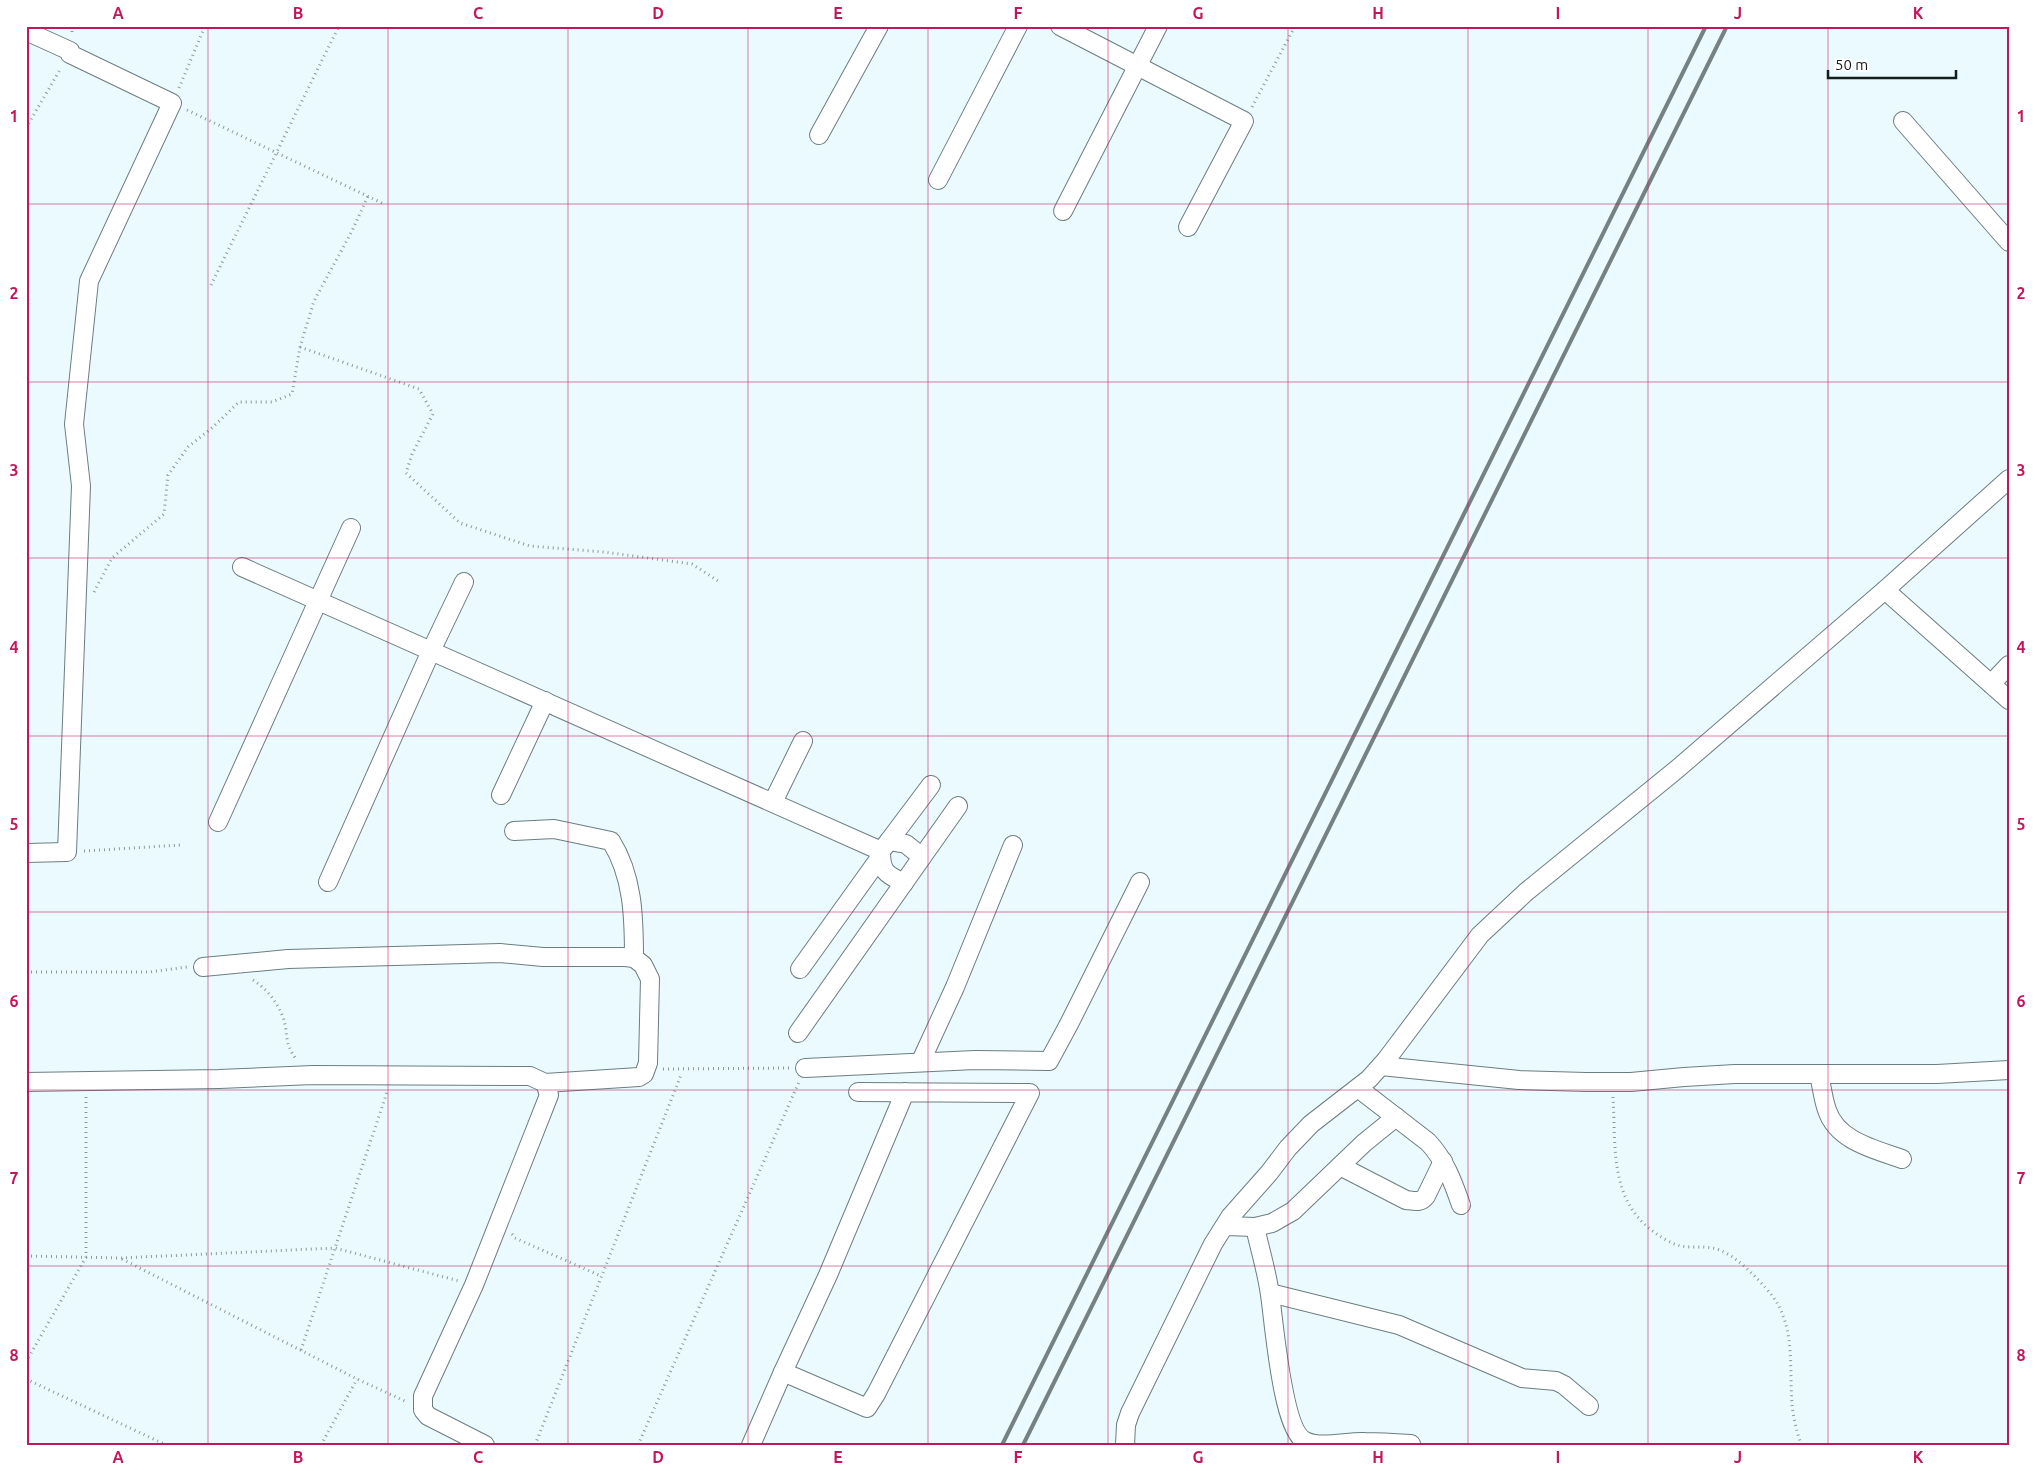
<svg xmlns="http://www.w3.org/2000/svg" width="2035" height="1471" font-family="Ubuntu,sans-serif">
<style>
.lines{fill:none;stroke-linecap:round;stroke-linejoin:round}
.minor-casing{stroke:#6c7d82;stroke-width:20}
.path{stroke:#8d999c;stroke-width:3;stroke-dasharray:1 4;stroke-linecap:butt}
.minor{stroke:#fff;stroke-width:18}
.rail{stroke:#768184;stroke-width:4}
.grid{fill:none;stroke:#c2185b;stroke-width:1;stroke-opacity:0.55}
.neatline{fill:none;stroke:#c2185b;stroke-width:2}
.grid-label{font-size:16px;text-anchor:middle;font-weight:bold;fill:#c2185b}
</style>
<rect width="100%" height="100%" fill="#eafafe"/>
<g class="lines">
<!-- minor casing -->
<g class="minor-casing">
<g id="minor">
<path d="M1060,26L1244,121L1188,227"/>
<path d="M26,31L70,51V54L172,103L89,281L74,424L81,486L67,852L26,853"/>
<path d="M1903,121L2009,242"/>
<path d="M819,135L879,26"/>
<path d="M938,180L1018,26"/>
<path d="M1063,211L1158,26"/>
<path d="M242,567L881,851"/>
<path d="M1885,590L2009,700"/>
<path d="M1991,684L2009,665"/>
<path d="M501,795L545,701"/>
<path d="M773,802L803,741"/>
<path d="M218,822L351,528"/>
<path d="M514,831L554,829L611,841C633,876 634,917 634,958"/>
<path d="M889,841L931,785"/>
<path d="M328,882L431,651L464,582"/>
<path d="M904,883C885,874 881,871 881,851L889,841L906,844L922,857"/>
<path d="M203,967L288,959L500,953L543,957H625L634,958L643,965L650,979L648,1063L644,1074L639,1077L545,1083"/>
<path d="M800,969L881,856"/>
<path d="M798,1033L958,806"/>
<path d="M921,1061L955,987L1013,845"/>
<path d="M1381,1066L1519,1080L1586,1082H1631L1684,1077L1735,1074H1937L2009,1070"/>
<path d="M805,1068L975,1060L1049,1061L1069,1024L1140,882"/>
<path d="M1819,1075C1822,1087 1823,1099 1827,1110C1837,1141 1874,1149 1902,1159"/>
<path d="M26,1082L219,1079L313,1075L530,1076L545,1083L549,1095L474,1285L423,1396V1410L428,1416L485,1445"/>
<path d="M1358,1088L1428,1142C1445,1160 1453,1182 1461,1205"/>
<path d="M858,1092L1030,1093L876,1394L867,1408L783,1372L828,1275L905,1092"/>
<path d="M1340,1166L1406,1200C1415,1201 1421,1203 1426,1196L1443,1161"/>
<path d="M1225,1226L1255,1227L1272,1223L1293,1211L1364,1143L1396,1117"/>
<path d="M1255,1227C1260,1250 1267,1272 1270,1295C1274,1321 1282,1430 1305,1441C1322,1449 1347,1441 1365,1442C1381,1442 1396,1443 1411,1444"/>
<path d="M1270,1293L1399,1325L1522,1378L1556,1381L1564,1385L1589,1406"/>
<path d="M751,1445L783,1372"/>
<path d="M1125,1445L1126,1425L1130,1413L1213,1244L1230,1217L1269,1173L1288,1148L1311,1124L1369,1079L1386,1060L1480,935L1526,892L1676,770L1885,590L2009,479"/>
</g>
</g>
<!-- path -->
<g class="path">
<path d="M72,26V34"/>
<path d="M179,88L205,26"/>
<path d="M1252,107L1295,26"/>
<path d="M187,110L384,204"/>
<path d="M26,128L61,68"/>
<path d="M211,285L339,26"/>
<path d="M300,347L419,389L433,414L412,454L406,473L460,523L530,546L604,552L692,564L718,581"/>
<path d="M94,592L112,558L164,514L168,475L188,447L213,427L239,402H272L292,394L300,347L314,301L352,231L368,196"/>
<path d="M84,851L181,845"/>
<path d="M26,972H150L187,967"/>
<path d="M253,980C267,989 277,1002 283,1017C289,1035 283,1041 296,1059"/>
<path d="M663,1069L789,1068"/>
<path d="M1613,1097C1616,1146 1609,1200 1654,1232C1662,1238 1672,1244 1681,1246C1691,1248 1702,1246 1712,1248C1733,1251 1757,1278 1771,1294C1796,1326 1789,1367 1792,1404C1793,1417 1797,1432 1801,1445"/>
<path d="M512,1234L515,1238L601,1276"/>
<path d="M26,1256L121,1258L335,1248L459,1281"/>
<path d="M122,1259L357,1379L407,1402"/>
<path d="M301,1350L387,1092"/>
<path d="M26,1362L86,1257V1096"/>
<path d="M26,1379L166,1445"/>
<path d="M321,1445L357,1379"/>
<path d="M535,1445L681,1075"/>
<path d="M638,1445L799,1082"/>
</g>
<!-- minor -->
<use href="#minor" class="minor"/>
<!-- rail -->
<g class="rail">
<path d="M1002,1445L1706,26"/>
<path d="M1023,1445L1727,26"/>
</g>
</g>
<!-- grid -->
<path class="grid" d="M208,26V1445M388,26V1445M568,26V1445M748,26V1445M928,26V1445M1108,26V1445M1288,26V1445M1468,26V1445M1648,26V1445M1828,26V1445M26,204H2009M26,382H2009M26,558H2009M26,736H2009M26,912H2009M26,1090H2009M26,1266H2009"/>
<!-- border -->
<rect width="2035" height="1471" fill="none" stroke="#ffffff" stroke-width="55"/>
<!-- scale -->
<path d="M1828 70v8h128v-8" fill="none" stroke="#141b1d" stroke-width="2.5"/>
<text x="1835" y="70" font-size="15" fill="#141b1d" stroke="#ffffff" stroke-width="4" paint-order="stroke">50 m</text>
<rect x="28" y="28" width="1980" height="1416" class="neatline"/>
<g class="grid-label">
<text x="118" y="19">A</text>
<text x="298" y="19">B</text>
<text x="478" y="19">C</text>
<text x="658" y="19">D</text>
<text x="838" y="19">E</text>
<text x="1018" y="19">F</text>
<text x="1198" y="19">G</text>
<text x="1378" y="19">H</text>
<text x="1558" y="19">I</text>
<text x="1738" y="19">J</text>
<text x="1918" y="19">K</text>
<text x="14" y="122">1</text>
<text x="2021" y="122">1</text>
<text x="14" y="299">2</text>
<text x="2021" y="299">2</text>
<text x="14" y="476">3</text>
<text x="2021" y="476">3</text>
<text x="14" y="653">4</text>
<text x="2021" y="653">4</text>
<text x="14" y="830">5</text>
<text x="2021" y="830">5</text>
<text x="14" y="1007">6</text>
<text x="2021" y="1007">6</text>
<text x="14" y="1184">7</text>
<text x="2021" y="1184">7</text>
<text x="14" y="1361">8</text>
<text x="2021" y="1361">8</text>
<text x="118" y="1463">A</text>
<text x="298" y="1463">B</text>
<text x="478" y="1463">C</text>
<text x="658" y="1463">D</text>
<text x="838" y="1463">E</text>
<text x="1018" y="1463">F</text>
<text x="1198" y="1463">G</text>
<text x="1378" y="1463">H</text>
<text x="1558" y="1463">I</text>
<text x="1738" y="1463">J</text>
<text x="1918" y="1463">K</text>
</g>
</svg>
